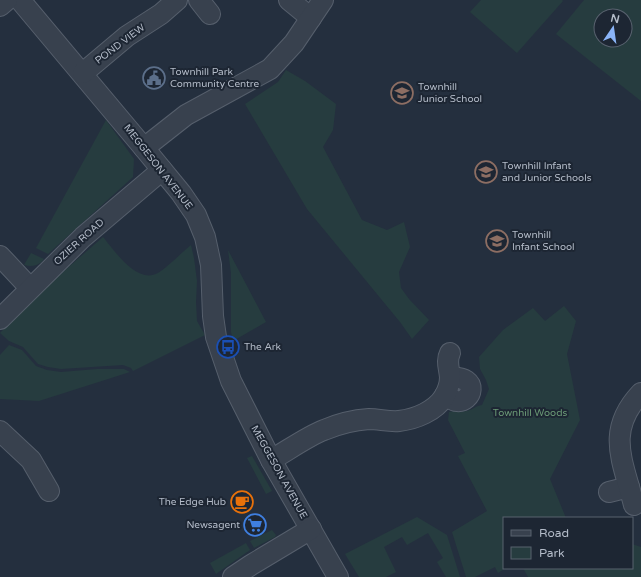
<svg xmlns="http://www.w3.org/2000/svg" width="641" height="577" font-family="'Varela Round',sans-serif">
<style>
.green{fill:#263c3f;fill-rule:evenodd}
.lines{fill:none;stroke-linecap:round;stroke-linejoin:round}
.minor-casing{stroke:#565f6c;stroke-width:22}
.minor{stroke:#38414e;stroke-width:20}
.labels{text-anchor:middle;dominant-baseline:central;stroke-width:4;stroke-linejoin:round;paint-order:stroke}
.street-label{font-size:10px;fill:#b4bcc9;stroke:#1d2633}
.poi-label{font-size:10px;fill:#b4bcc9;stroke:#1d2633;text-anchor:start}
.park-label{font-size:10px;fill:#6b9a76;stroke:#1d2633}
</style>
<rect width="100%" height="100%" fill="#242f3e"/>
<!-- green -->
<g class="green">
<path d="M481,0H562L563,1L517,53L470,12Z"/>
<path d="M584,0H641V101L556,34ZM601,16H625V40H601Z"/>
<path d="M286,70L305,81L336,104L333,130L323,147L362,220L387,230L404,222L410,247L399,272L401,288L409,299L429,320L412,339L400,322L307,209L245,104L278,82Z"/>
<path d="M106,120L134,159L133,177L48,254L36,248Z"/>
<path d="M103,237C114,250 137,285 158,273C168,267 181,253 191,245L194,258L197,281L196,302L197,321L205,335L133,371L131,368L123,365L61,369L48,367L38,364L23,347L9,341L0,333L41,291Z"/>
<path d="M228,250L266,322L233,341L231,332V273Z"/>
<path d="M31,253L44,259C39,266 32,267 24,265Z"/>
<path d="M564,306L576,321L567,354L580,420L550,479L566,518H504V568H506L498,573L495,567L475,577H466L452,532L487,511L458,456L465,453L448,420L449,412C455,410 461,412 466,411C473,410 475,406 482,405L489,389L486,380L480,369L479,357L503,330L533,308L545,321Z"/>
<path d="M9,345L22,350L36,366L47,370L61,372L97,369H124L130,372L39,401L0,399V355Z"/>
<path d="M252,456L272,491L266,494L247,458Z"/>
<path d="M417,517L447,535L460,577H446L437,562L443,558L428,533L407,545L402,537L384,547L396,572L386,577H359L345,554Z"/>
<path d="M272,530L276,535L275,537L254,548L250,541Z"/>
<path d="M246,543L250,550L216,574L210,563Z"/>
<path d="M632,544L641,547V577H528L523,568H632Z"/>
</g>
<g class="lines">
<!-- minor casing -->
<g class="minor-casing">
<g id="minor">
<path d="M20,0L144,148L181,193L196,215L205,237L211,265L213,316L216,337L231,381L271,460L338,577"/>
<path d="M199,0L210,14"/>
<path d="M289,0L311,18"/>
<path d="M0,6L7,0"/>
<path d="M83,73L127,36L161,14L177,0"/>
<path d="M144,148L186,115L270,69L294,43L323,0"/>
<path d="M0,256L30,288"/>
<path d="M0,319L83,237L162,170"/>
<path d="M445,395C448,397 452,400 456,401C472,404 481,375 450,378"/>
<path d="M0,431L31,460L49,491"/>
<path d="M271,460C287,451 308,436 324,430C338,424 354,420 369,419C379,419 389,422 399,421C416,419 435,411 444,397C447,392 450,383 450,377C449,367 446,361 450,353"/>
<path d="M609,492L629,487"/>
<path d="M634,505C623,461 605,431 641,393"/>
<path d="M233,577L251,565L311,529"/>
</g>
</g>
<!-- minor -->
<use href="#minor" class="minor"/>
</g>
<!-- icons -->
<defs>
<g id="civic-ring" transform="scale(1.15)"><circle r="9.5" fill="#1d2633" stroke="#5c6f8a" stroke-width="1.5"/><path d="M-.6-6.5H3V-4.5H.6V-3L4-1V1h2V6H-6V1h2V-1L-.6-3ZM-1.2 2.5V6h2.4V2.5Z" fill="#5c6f8a"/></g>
<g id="school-ring" transform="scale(1.15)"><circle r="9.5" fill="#1d2633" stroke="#8d6e63" stroke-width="1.5"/><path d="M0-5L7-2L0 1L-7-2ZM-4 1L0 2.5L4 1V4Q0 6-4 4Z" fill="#8d6e63"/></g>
<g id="bus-ring" transform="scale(1.15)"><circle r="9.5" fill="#1d2633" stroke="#1a4fb4" stroke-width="1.5"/><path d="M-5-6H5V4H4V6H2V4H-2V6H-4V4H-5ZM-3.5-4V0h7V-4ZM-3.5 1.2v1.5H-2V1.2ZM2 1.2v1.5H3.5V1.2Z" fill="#1a4fb4"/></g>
<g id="cafe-ring" transform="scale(1.15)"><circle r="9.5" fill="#1d2633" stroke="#e8710a" stroke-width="1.5"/><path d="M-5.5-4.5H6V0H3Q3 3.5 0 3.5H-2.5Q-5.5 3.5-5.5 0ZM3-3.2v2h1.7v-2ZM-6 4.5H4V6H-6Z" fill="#e8710a"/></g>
<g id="supermarket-ring" transform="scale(1.15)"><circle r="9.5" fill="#1d2633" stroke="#3f7fe0" stroke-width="1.5"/><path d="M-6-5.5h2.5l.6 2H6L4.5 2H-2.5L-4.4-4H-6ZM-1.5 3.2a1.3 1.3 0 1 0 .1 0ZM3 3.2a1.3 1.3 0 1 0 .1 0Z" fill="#3f7fe0"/></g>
</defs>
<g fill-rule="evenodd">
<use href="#civic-ring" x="154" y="78"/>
<use href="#school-ring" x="402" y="93"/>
<use href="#school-ring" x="486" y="172"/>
<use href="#school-ring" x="497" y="241"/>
<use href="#bus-ring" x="228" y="347"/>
<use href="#cafe-ring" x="242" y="502"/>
<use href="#supermarket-ring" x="255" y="525"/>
</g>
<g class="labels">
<!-- street labels -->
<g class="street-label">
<text transform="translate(120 44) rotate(-37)">POND VIEW</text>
<text transform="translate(158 167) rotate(52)">MEGGESON AVENUE</text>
<text transform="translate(79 242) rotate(-42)">OZIER ROAD</text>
<text transform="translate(279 472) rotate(61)">MEGGESON AVENUE</text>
</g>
<!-- poi labels -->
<g class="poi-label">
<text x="170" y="72">Townhill Park<tspan x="170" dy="12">Community Centre</tspan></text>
<text x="418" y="87">Townhill<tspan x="418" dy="12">Junior School</tspan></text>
<text x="502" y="166">Townhill Infant<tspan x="502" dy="12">and Junior Schools</tspan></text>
<text x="512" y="235">Townhill<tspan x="512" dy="12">Infant School</tspan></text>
<text x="244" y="347">The Ark</text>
<text x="226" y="502" text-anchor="end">The Edge Hub</text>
<text x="240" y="525" text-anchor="end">Newsagent</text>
</g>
<!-- park labels -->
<g class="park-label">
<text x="530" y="413">Townhill Woods</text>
</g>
</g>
<!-- legend -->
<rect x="503" y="517" width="130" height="52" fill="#1d2633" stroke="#59626f"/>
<rect x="511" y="530" width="20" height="6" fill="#38414e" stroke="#59626f"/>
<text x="539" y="537" font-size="12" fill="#b4bcc9">Road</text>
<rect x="511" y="547" width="20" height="12" fill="#263c3f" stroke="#59626f"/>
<text x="539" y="557" font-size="12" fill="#b4bcc9">Park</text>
<!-- north arrow -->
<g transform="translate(613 28) rotate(13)"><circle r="19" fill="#1d2633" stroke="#59626f"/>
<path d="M0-3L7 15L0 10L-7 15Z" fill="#8ab4f8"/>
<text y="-6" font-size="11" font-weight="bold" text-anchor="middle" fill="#b4bcc9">N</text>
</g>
</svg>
